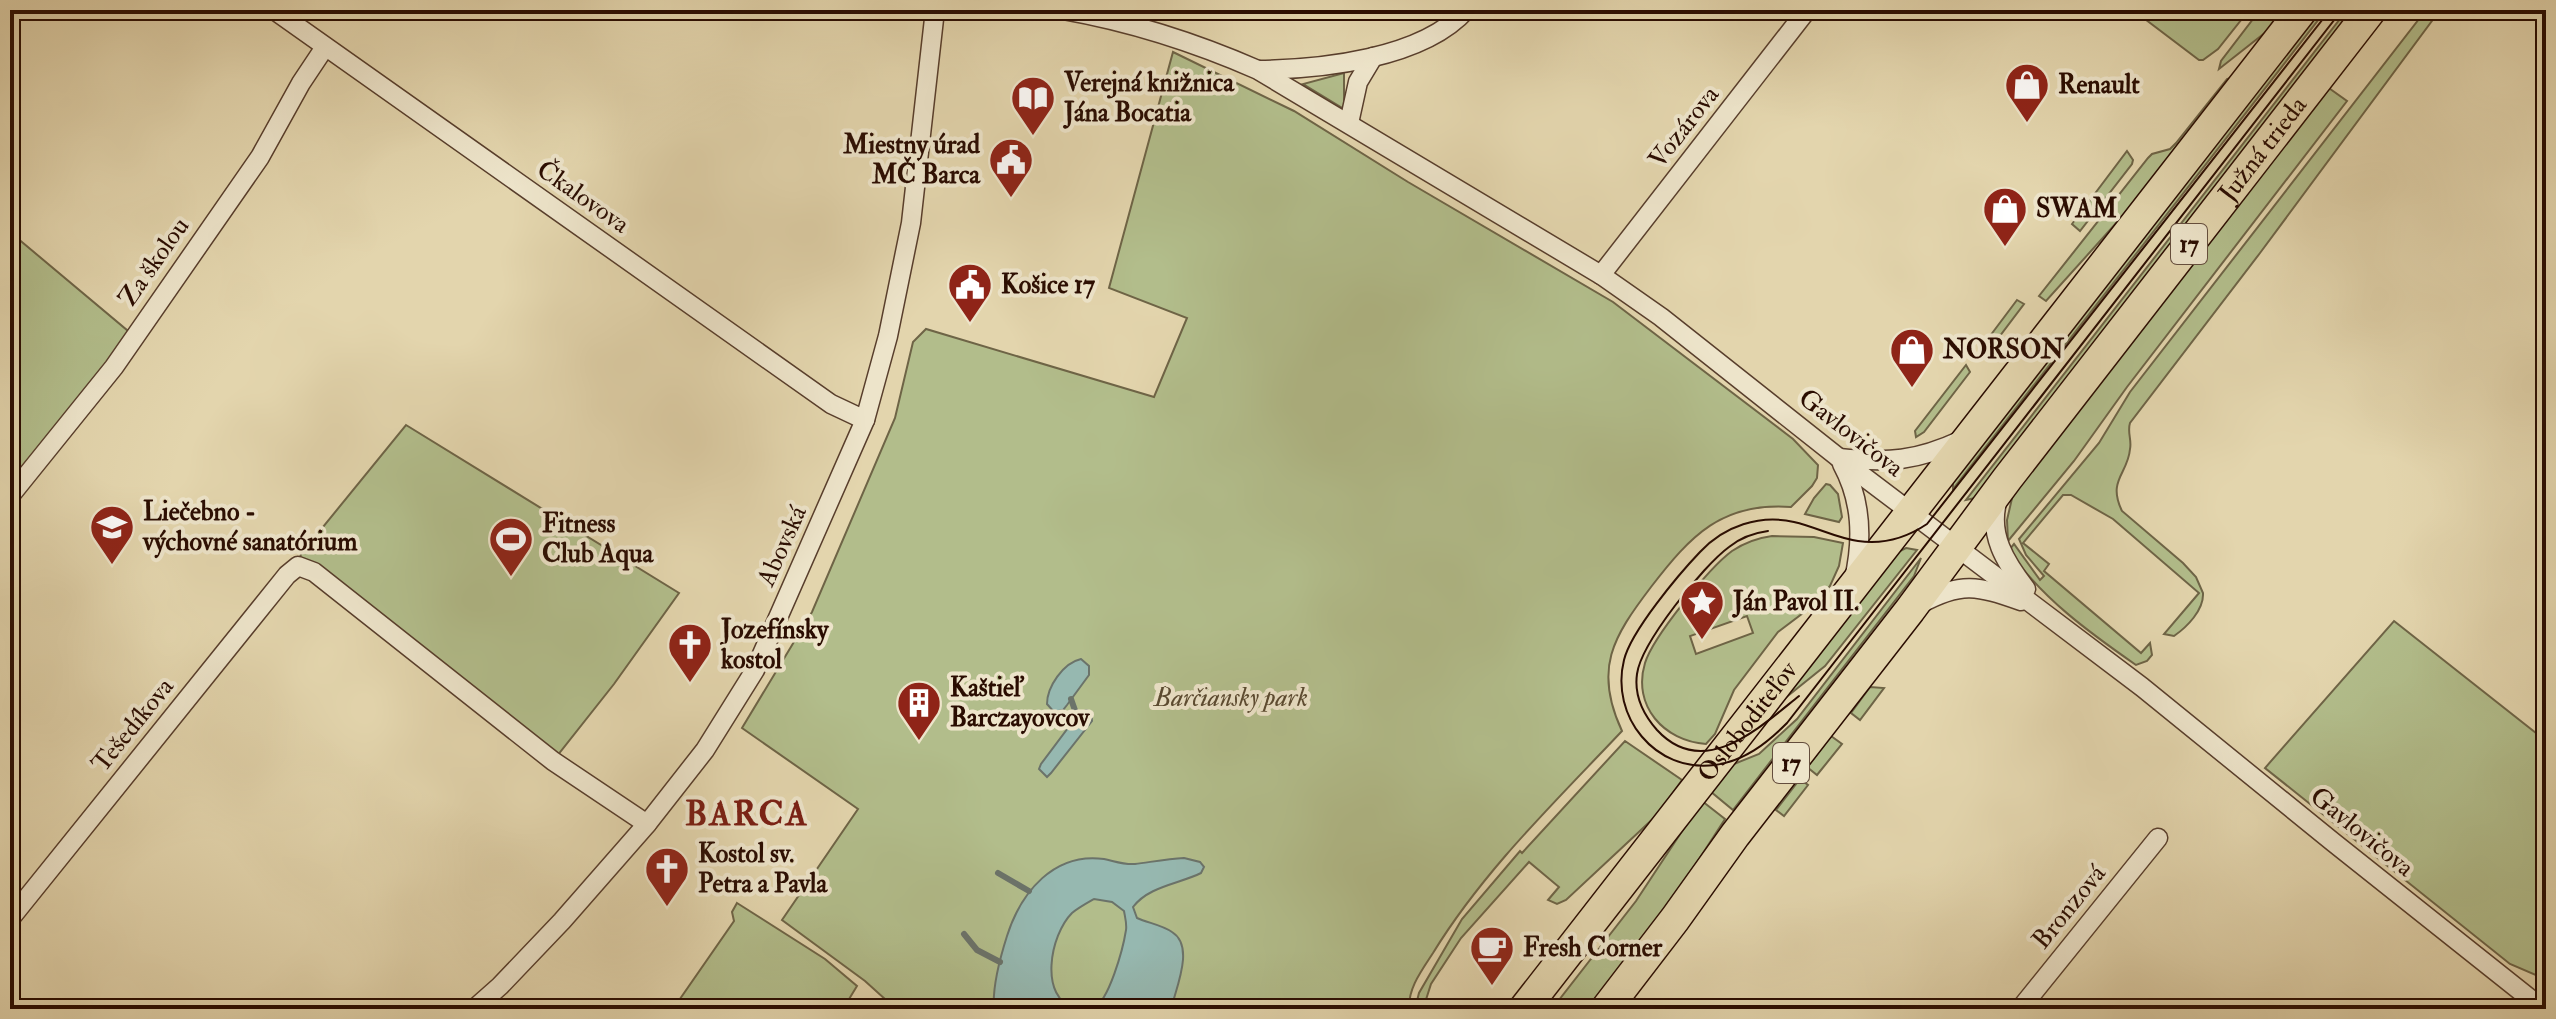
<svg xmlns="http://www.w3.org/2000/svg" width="2556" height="1019" font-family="'IM FELL Double Pica',serif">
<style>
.green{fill:#b2bd8b;stroke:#6e6446;stroke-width:2;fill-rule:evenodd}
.water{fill:#96b8b0;stroke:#6b736a;stroke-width:2}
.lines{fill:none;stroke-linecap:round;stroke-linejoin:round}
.stream{stroke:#6b736a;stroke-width:6}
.street-casing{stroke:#583e2c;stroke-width:21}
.primary-casing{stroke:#2a0c01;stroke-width:33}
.street{stroke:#ede4ca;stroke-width:18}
.primary{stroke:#e3d5ad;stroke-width:30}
.tram{stroke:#2a0c01;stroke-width:2}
.labels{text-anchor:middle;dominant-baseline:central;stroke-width:8;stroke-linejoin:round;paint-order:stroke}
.shield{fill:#ede4ca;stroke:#644d3d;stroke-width:2}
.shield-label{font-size:24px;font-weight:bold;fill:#2a0c01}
.poi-label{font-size:26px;font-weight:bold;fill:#2a0c01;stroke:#ede4ca;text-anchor:start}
.street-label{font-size:26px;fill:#2a0c01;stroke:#ede4ca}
.park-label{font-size:26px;font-style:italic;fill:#5a4a31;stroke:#ede4ca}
.district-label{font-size:34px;font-weight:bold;letter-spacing:2px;fill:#7a1f14;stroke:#ede4ca}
</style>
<rect width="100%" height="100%" fill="#e3d5ad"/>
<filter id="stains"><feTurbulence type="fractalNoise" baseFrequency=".0025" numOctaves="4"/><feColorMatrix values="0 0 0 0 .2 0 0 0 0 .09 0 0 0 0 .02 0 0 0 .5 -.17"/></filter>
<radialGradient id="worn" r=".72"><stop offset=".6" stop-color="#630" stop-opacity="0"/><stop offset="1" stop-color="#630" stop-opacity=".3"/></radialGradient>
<!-- green -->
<g class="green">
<path d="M2133,10H2187L2205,15L2221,10H2249L2218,49L2203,60H2199Z"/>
<path d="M2260,10H2285L2271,28L2219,69L2221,61Z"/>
<path d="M2317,10H2326L1953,489V481L1965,462Z"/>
<path d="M2347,10H2356L1975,498L1966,500Z"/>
<path d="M2426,10H2440L2260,253L2130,423C2127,432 2132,440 2130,449C2128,474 2107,480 2122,511L2183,563L2196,577L2203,593C2204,610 2187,627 2174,636L2164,634L2199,593L2113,519L2071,495H2063L2023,543L2049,564L2044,571L2141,653L2150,643L2152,655L2147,661L2136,665C2090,633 2040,597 2009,550L2014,544L2040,580L2044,576L2026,555L2019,539L2099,443L2130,392Z"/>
<path d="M1173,52L1294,111L1408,182L1613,302L1793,439L1818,465L1817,478L1812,486L1791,507C1722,502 1691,535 1651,587C1613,637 1593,669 1622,731C1555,802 1484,870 1433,953C1422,970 1408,988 1409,1009H896L865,981L782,920L858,809L742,728L812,612L895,418L913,342L926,329L1154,397L1187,318L1109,288Z"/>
<path d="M1344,73V109L1303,84Z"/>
<path d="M2233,77L2136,201L2046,301L2039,296L2148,158L2152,154L2170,149L2176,143L2227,79Z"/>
<path d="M2326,86L2347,101L2127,387L2074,461L2008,541L2007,520L2013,494Z"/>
<path d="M2127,151L2133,160L2132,164L2080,231L2072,224Z"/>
<path d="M10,232L134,336L10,496Z"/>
<path d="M2017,300L2024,304L1990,349L1984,344Z"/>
<path d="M1966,365L1970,372L1924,432L1916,437L1915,431Z"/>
<path d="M406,425L679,593L614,684L553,761L298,566L301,554Z"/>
<path d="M1826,484L1830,485L1838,494L1842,517L1839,522L1805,514L1814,498Z"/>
<path d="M1772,536L1814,537L1843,543L1839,566L1830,586L1815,604L1778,632L1734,690L1715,734L1706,744C1664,741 1632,706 1645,663C1653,637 1709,568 1732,551C1744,543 1757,538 1772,536ZM1747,616L1753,633L1696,654L1690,636Z"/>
<path d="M1906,548L1917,550L1825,666L1779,703L1898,552Z"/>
<path d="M1921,558L1914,576L1733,810L1710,791L1729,766L1759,754L1797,719Z"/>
<path d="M2394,621L2546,741V975L2538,976L2510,964L2265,768Z"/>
<path d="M1870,687L1884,688L1860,720L1851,713Z"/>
<path d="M1831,736L1842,744L1817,775L1807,767Z"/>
<path d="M1625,741L1682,780L1657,815L1566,900L1557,904L1548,900L1559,887L1529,862L1461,938L1431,984L1423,1009H1415L1419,993L1462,919L1520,851L1522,853Z"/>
<path d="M1800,779L1808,785L1784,816L1776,810Z"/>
<path d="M1702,801L1725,819L1661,918L1590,1009H1552L1636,901Z"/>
<path d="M737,903L825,959L857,986L843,1009H673L734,921L732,912Z"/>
</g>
<!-- water -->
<g class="water">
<path d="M1081,659L1089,666V675L1067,705L1063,710L1054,712L1047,704C1047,687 1063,663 1081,659Z"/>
<path d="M1086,710L1091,712L1092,721L1051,773L1047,777L1039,769L1041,764L1077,716Z"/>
<path d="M1184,858L1200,862L1204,867L1201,873C1179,884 1149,886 1133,907L1137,918C1148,923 1162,925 1172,932C1195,946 1176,988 1171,1009H1093C1109,1001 1123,949 1126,930C1127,924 1125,917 1124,911L1112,902L1094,899C1087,903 1078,908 1072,913C1050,935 1038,998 1076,1009H994C992,986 1000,958 1007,936C1021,892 1054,852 1104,859C1114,861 1124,865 1135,864C1151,862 1167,859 1184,858Z"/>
</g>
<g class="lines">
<!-- stream -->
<g class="stream">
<path d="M1071,699L1077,716"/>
<path d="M998,873L1029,891"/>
<path d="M964,934L977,950L1000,962"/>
</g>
<!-- street casing -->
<g class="street-casing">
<g id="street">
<path d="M274,10L831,404L865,420"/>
<path d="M1063,10C1131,22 1194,42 1258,70L1601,275L1661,317L1839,458L2142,687L2333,842L2543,1009"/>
<path d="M1259,70C1321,69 1422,59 1466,10"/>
<path d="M1349,123L1358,82L1373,57"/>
<path d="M1601,275L1807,10"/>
<path d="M1839,458C1888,463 1917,461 1962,440"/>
<path d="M1842,464C1862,501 1863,539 1854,579"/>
<path d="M10,496L114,367L260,157L301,83L325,47"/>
<path d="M1998,499C1987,534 2006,563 2026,589"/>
<path d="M1920,604C1962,581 1977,586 2021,601"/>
<path d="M10,919L287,575L298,566L314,572L553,761L647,824"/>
<path d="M474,1009L500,986L562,921L647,824L705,750L755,670L865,420L888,336L911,223L935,10"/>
<path d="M2020,1009L2158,838"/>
</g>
</g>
<!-- primary casing -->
<g class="primary-casing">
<g id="primary">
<path id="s1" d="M1524,1009L2302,10"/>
<path id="s2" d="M1606,1009L1675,919L1735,835L1910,610L2007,479L2371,10"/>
</g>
</g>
<!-- street -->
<use href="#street" class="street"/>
<!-- primary -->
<use href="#primary" class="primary"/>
<!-- tram -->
<g class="tram">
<path d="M2330,10L1927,524C1906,538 1884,545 1858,541C1836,538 1816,527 1794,522C1760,514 1724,526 1700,552C1679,574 1631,631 1624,660C1610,716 1655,773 1715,765C1744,761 1766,744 1787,723L2342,10"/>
<path d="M1768,531C1753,533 1740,538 1729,547C1703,566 1641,643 1637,674C1634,695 1643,714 1657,730C1704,781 1760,727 1799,696"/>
</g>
</g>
<!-- icons -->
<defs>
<g id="shop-pin" transform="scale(2.3)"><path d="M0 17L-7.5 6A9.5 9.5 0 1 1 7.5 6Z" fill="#8f2418" stroke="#ede4ca"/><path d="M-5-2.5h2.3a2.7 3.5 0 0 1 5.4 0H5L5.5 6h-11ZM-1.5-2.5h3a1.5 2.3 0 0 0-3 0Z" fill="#fff"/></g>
<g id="library-pin" transform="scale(2.3)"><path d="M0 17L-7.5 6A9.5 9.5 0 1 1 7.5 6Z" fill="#8f2418" stroke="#ede4ca"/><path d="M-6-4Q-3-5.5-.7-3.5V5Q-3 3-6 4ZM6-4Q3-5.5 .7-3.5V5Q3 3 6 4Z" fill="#fff"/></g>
<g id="civic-pin" transform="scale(2.3)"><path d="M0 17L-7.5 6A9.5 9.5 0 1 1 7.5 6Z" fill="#8f2418" stroke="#ede4ca"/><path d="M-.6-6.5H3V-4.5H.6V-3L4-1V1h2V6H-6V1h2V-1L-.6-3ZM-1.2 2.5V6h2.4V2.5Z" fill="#fff"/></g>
<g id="school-pin" transform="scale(2.3)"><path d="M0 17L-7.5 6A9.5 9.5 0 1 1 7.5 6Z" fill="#8f2418" stroke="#ede4ca"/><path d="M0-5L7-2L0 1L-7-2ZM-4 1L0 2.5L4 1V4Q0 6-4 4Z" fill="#fff"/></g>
<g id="stadium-pin" transform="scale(2.3)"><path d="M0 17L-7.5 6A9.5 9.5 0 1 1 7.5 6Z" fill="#8f2418" stroke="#ede4ca"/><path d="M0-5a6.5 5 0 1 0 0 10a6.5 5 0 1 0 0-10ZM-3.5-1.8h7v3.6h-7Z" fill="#fff"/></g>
<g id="sight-pin" transform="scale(2.3)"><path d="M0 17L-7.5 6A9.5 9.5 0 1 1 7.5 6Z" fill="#8f2418" stroke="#ede4ca"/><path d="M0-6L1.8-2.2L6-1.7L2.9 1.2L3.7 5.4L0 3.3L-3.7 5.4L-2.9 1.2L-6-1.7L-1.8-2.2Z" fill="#fff"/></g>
<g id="church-pin" transform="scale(2.3)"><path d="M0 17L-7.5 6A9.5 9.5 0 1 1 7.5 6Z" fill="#8f2418" stroke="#ede4ca"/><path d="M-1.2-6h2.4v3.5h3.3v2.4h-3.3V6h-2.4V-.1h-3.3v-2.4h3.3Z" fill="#fff"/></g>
<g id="building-pin" transform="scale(2.3)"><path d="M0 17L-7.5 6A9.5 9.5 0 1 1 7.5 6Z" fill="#8f2418" stroke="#ede4ca"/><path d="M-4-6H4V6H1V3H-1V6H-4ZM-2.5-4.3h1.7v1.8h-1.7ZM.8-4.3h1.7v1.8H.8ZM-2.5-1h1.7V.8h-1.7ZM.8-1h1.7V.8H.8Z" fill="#fff"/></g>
<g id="cafe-pin" transform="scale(2.3)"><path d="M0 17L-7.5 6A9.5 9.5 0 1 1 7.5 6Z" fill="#8f2418" stroke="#ede4ca"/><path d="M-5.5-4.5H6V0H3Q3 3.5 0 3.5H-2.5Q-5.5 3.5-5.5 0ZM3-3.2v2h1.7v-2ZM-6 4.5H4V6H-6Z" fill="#fff"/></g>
</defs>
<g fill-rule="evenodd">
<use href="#shop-pin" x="2027" y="85"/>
<use href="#library-pin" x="1033" y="98"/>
<use href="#civic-pin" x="1011" y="160"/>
<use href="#shop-pin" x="2005" y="209"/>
<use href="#civic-pin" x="970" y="285"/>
<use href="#shop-pin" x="1912" y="350"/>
<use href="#school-pin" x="112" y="527"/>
<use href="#stadium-pin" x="511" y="539"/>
<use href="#sight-pin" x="1702" y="602"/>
<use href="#church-pin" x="690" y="645"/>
<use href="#building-pin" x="919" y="703"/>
<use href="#church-pin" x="667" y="869"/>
<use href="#cafe-pin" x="1492" y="948"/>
</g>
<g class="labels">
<!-- shield labels -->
<g class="shield">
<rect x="2171" y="224" width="36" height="40" rx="6"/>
<rect x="1773" y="743" width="36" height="40" rx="6"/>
</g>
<g class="shield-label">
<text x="2189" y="244">17</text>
<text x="1791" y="763">17</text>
</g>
<!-- poi labels -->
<g class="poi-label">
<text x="1064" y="83">Verejná knižnica<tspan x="1064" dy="30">Jána Bocatia</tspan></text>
<text x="2058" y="85">Renault</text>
<text x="980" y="145" text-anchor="end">Miestny úrad<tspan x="980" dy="30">MČ Barca</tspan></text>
<text x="2036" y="209">SWAM</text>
<text x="1001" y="285">Košice 17</text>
<text x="1943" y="350">NORSON</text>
<text x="143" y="512">Liečebno -<tspan x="143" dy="30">výchovné sanatórium</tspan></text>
<text x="542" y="524">Fitness<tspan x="542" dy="30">Club Aqua</tspan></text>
<text x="1733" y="602">Ján Pavol II.</text>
<text x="721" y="630">Jozefínsky<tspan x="721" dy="30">kostol</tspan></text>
<text x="950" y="688">Kaštieľ<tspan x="950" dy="30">Barczayovcov</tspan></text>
<text x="698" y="854">Kostol sv.<tspan x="698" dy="30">Petra a Pavla</tspan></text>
<text x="1523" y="948">Fresh Corner</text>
</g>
<!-- street labels -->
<g class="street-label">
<text transform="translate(1684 127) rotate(-52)">Vozárova</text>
<text stroke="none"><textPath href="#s2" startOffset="1082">Južná trieda</textPath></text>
<text transform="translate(583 197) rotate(35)">Čkalovova</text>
<text transform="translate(154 262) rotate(-55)">Za školou</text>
<text transform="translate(1851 433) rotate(38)">Gavlovičova</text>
<text transform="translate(782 546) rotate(-66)">Abovská</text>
<text stroke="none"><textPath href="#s1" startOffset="364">Osloboditeľov</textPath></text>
<text transform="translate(133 725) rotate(-51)">Tešedíkova</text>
<text transform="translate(2362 832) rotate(39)">Gavlovičova</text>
<text transform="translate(2069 907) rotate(-51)">Bronzová</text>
</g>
<!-- park labels -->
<g class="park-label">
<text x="1231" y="698">Barčiansky park</text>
</g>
<!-- district labels -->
<g class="district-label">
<text x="747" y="814">BARCA</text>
</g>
</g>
<!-- margin -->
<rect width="2556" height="1019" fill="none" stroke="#e3d5ad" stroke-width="40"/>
<rect x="12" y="12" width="2532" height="995" fill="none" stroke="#2a0c01" stroke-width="4"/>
<rect x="20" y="20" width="2516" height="979" fill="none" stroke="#2a0c01" stroke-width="2"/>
<rect width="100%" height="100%" filter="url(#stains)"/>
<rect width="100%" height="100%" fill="url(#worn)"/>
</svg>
